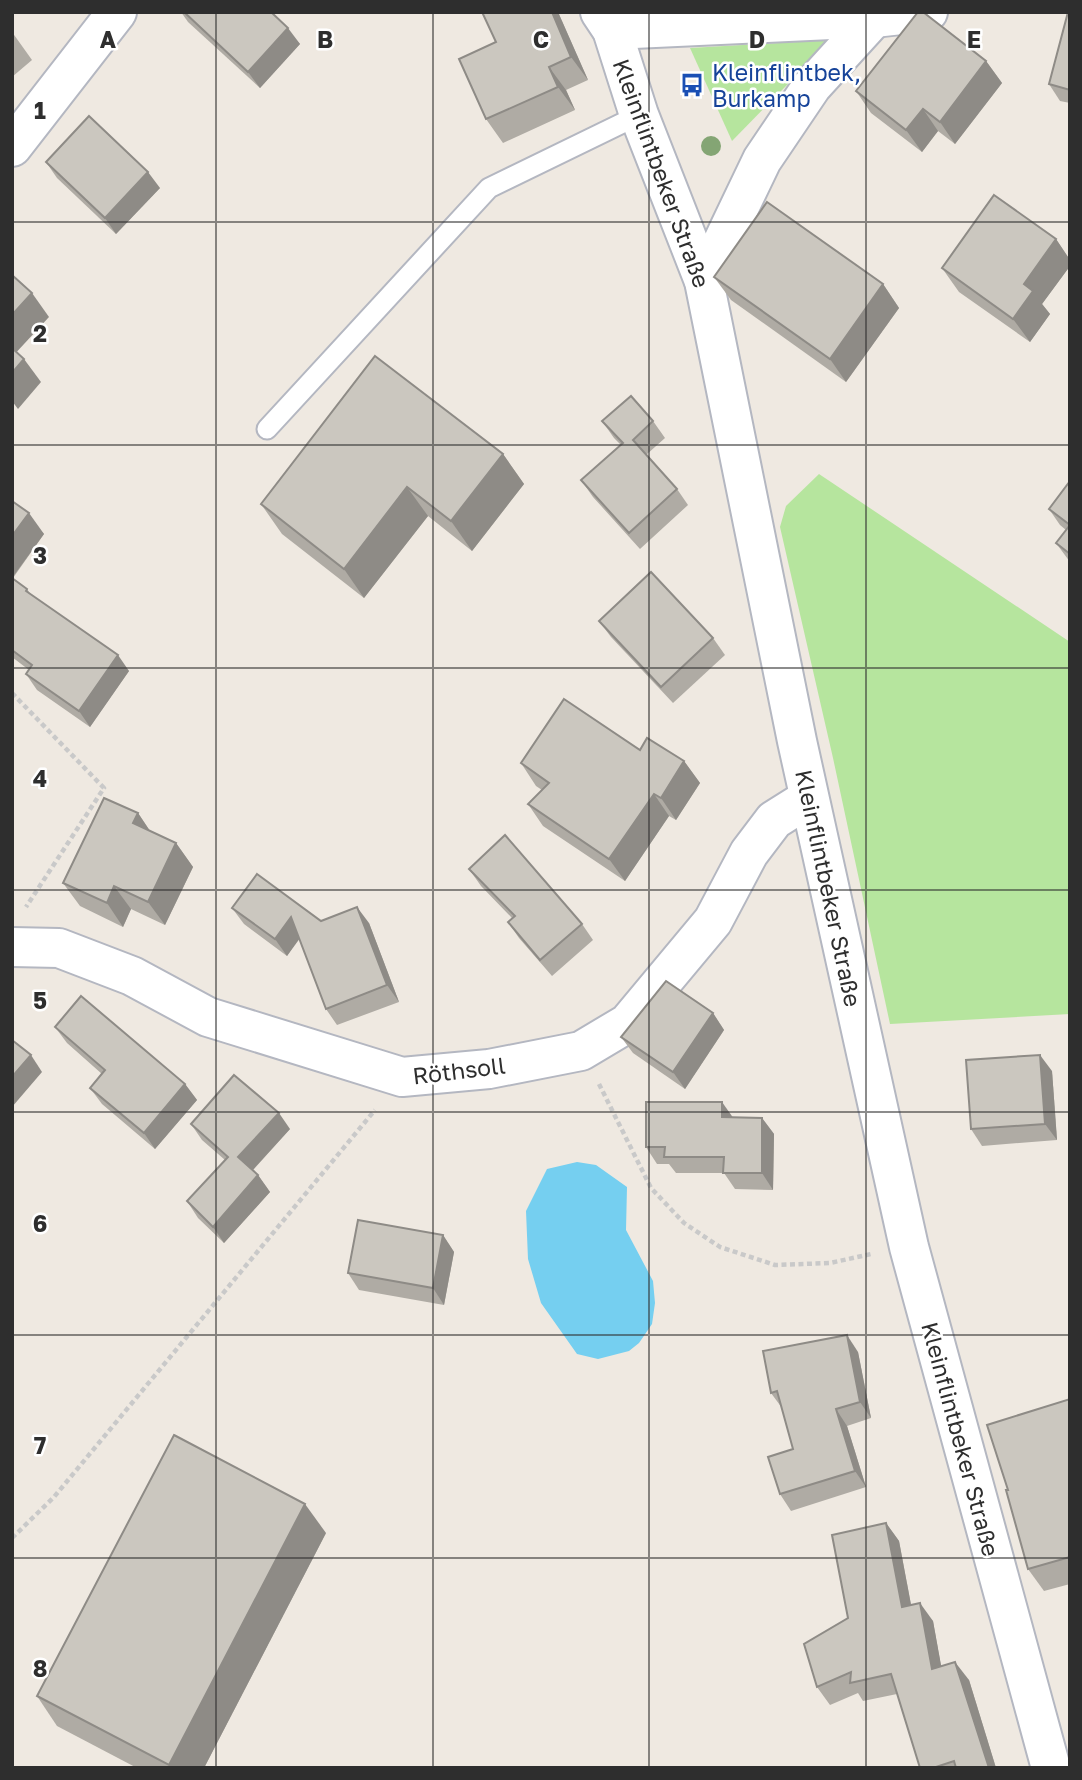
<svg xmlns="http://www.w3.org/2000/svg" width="1082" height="1780" font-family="'Golos Text',sans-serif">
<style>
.green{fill:#b6e59e}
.water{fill:#75cff0}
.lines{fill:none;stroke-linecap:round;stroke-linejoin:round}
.lane-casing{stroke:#b4b7c1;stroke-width:23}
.street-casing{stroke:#b4b7c1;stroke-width:42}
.secondary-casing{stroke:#b4b7c1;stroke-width:42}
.path{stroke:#c9c9c9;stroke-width:4.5;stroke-dasharray:5 3.5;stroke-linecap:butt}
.lane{stroke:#fff;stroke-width:19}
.street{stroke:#fff;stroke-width:38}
.secondary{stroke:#fff;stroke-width:38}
.tree{fill:#84a574}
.wall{fill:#afaba4}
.shaded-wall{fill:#8e8b86}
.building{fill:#cbc7bf;stroke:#8e8b86;stroke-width:2}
.grid{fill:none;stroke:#2e2e2e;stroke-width:2;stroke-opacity:0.55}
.labels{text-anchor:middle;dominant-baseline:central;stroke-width:5;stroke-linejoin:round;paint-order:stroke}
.transit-label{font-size:23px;fill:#164399;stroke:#fff;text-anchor:start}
.street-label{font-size:23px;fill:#2e2e2e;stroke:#fff}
.grid-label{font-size:23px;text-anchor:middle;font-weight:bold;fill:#2e2e2e;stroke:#fff;stroke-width:5;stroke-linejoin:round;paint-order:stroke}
</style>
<rect width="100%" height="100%" fill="#efe9e1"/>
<!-- green -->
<g class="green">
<path d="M831,40L732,141L690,48Z"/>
<path d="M819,474L1070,642V1014L890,1024L833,758L780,527L786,506Z"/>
</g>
<!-- water -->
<path class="water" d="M577,1162L596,1165L627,1187L626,1230L653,1281L655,1303L652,1324L639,1343L629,1351L598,1359L577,1354L541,1303L528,1259L526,1211L547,1169Z"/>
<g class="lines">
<!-- lane casing -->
<g class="lane-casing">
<path id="lane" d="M267,429L489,188L639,115"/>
</g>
<!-- street casing -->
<g class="street-casing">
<g id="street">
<path d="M612,30L874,18L928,12"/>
<path d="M12,147L117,12"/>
<path d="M704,281L762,160L812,86L874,18"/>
<path d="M12,947L59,948L132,976L208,1017L402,1077L489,1069L581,1051L628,1023L713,921L749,853L774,820L809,798"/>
</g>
</g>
<!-- secondary casing -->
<g class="secondary-casing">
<path id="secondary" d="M600,12L612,30L639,115L704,281L797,741L909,1247L1051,1768"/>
</g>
<!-- path -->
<g class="path">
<path d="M12,693L104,788L26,907"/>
<path d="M599,1084L651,1188L684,1223L720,1247L775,1265L830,1263L871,1254"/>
<path d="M12,1538L54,1497L375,1110"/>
</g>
<!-- lane -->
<use href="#lane" class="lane"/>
<!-- street -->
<use href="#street" class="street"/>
<!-- secondary -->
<use href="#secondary" class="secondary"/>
</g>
<!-- trees -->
<circle class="tree" cx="711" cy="146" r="10"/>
<!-- wall -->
<g class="wall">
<path d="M181,12H271L300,44L260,88L188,22Z"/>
<path d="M482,12H558L588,80L566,90L575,110L503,143L486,119L496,42Z"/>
<path d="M1070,12V103L1060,101L1049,84Z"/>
<path d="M12,32L32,60L12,77Z"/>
<path d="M986,61L1002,83L955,144L938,131L922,152L871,113L856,91Z"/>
<path d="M46,162L160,188L116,234L57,178Z"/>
<path d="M1056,239L1070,260V266L1042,304L1050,314L1030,342L959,292L942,268Z"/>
<path d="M714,277L883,284L899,308L846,382L731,300Z"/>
<path d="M602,421H653L665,438L646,455L677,489L688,505L640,549L593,497L581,480L621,445L614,438Z"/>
<path d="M503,454L524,484L472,551L428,516L364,598L282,534L261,504Z"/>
<path d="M1070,481V562L1056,543L1066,530L1060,525L1049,509Z"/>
<path d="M12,501L44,534L13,578L27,589L31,595L129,671L90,727L37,690L26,674L29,670L12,657Z"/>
<path d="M599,621L713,638L725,655L673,703L611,637Z"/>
<path d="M640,750L684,761L700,783L676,820L669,816L625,881L543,826L528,804L542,790L536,786L521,763Z"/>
<path d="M138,813L150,831L176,843L193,867L165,925L131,909L123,927L80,906L63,883Z"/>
<path d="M469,869L582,924L593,940L552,976L519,938L508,922L512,918L481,886Z"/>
<path d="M232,908L321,921L369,923L399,1002L337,1025L326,1009L299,938L287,956L244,924Z"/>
<path d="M713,1013L724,1030L685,1089L633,1053L621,1037Z"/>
<path d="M55,1027L185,1084L197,1100L155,1149L102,1104L90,1088L102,1074L67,1043Z"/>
<path d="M1052,1071L1057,1140L982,1146L971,1129Z"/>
<path d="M733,1117L762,1118L774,1134L773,1190L735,1189L724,1173H676L669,1164H657L646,1147Z"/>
<path d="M191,1124L290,1129L253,1170L258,1175L270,1192L224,1243L198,1218L187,1201L225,1160L202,1140Z"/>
<path d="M443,1235L454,1252L444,1305L359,1290L348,1273Z"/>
<path d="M858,1352L871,1418L847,1426L866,1487L791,1511L780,1494L793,1449L782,1408L771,1393Z"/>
<path d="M1070,1399V1584L1044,1591L1028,1569L1008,1490Z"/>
<path d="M886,1523L899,1541L911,1605L933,1621L941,1666L969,1680L996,1768H920L897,1694L863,1701L858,1693L830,1705L817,1687L848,1618Z"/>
<path d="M326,1533L204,1768H137L57,1726L37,1696Z"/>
</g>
<!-- shaded-wall -->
<g class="shaded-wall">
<path d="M552,12H558L588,80L571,57Z"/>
<path d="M288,28L300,44L260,88L248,72Z"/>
<path d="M986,61L1002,83L955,144L940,122Z"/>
<path d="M549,67L566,90L575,110L558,87Z"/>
<path d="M923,109L938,131L922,152L906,130Z"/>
<path d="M148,172L160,188L116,234L105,218Z"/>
<path d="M1056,239L1070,260V266L1042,304L1050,314L1030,342L1013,319L1024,284Z"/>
<path d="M883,284L899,308L846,382L830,359Z"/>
<path d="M32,293L49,317L12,357V315Z"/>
<path d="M24,359L41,382L18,409L12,401V373Z"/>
<path d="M503,454L524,484L472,551L451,521Z"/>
<path d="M407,487L428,516L364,598L344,569Z"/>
<path d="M29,513L44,534L12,578V536Z"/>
<path d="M118,655L129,671L90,727L79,711Z"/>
<path d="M684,761L700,783L676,820L661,798Z"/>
<path d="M654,794L669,816L625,881L609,859Z"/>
<path d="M138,813L154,837L133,823Z"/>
<path d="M176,843L193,867L165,925L148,902Z"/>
<path d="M114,886L131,909L123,927L107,903Z"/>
<path d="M357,907L369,923L399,1002L387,985Z"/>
<path d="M291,917L303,934L287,956L275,939Z"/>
<path d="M713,1013L724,1030L685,1089L673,1072Z"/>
<path d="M31,1055L42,1072L12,1107V1077Z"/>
<path d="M1040,1055L1052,1071L1057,1140L1045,1124Z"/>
<path d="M185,1084L197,1100L155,1149L144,1133Z"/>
<path d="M722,1102L734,1119L722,1117Z"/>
<path d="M279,1113L290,1129L250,1173L238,1157Z"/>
<path d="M762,1118L774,1134L773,1190L762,1173Z"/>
<path d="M258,1175L270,1192L224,1243L213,1227Z"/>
<path d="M443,1235L454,1252L444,1305L433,1288Z"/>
<path d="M847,1335L858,1352L871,1418L860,1402Z"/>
<path d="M836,1409L847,1426L866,1487L855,1471Z"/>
<path d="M305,1504L326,1533L204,1768H170L169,1765Z"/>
<path d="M886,1523L899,1541L915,1626L902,1607Z"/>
<path d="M920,1603L933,1621L945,1687L932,1669Z"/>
<path d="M955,1662L969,1680L996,1768H989Z"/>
</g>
<!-- building -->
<g class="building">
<path d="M184,12H271L288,28L248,72Z"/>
<path d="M482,12H552L571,57L549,67L558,87L486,119L459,59L496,42Z"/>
<path d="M918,12H923L986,61L940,122L923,109L906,130L856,91Z"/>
<path d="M1068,12H1070V90L1049,84Z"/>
<path d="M89,116L148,172L105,218L46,162Z"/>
<path d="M994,195L1056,239L1024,284L1033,291L1013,319L942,268Z"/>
<path d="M767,202L883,284L830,359L714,277Z"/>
<path d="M12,275L32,293L12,315Z"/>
<path d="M12,348L24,359L12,373Z"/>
<path d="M375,356L503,454L451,521L407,487L344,569L261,504Z"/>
<path d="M631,396L653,421L633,440L677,489L629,533L581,480L623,443L602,421Z"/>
<path d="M1070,481V525L1049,509Z"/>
<path d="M12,501L29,513L12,536Z"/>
<path d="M1070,525V554L1056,543Z"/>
<path d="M651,572L713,638L661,687L599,621Z"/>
<path d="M12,578L27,589L26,591L118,655L79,711L26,674L32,665L12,650Z"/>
<path d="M564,699L640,750L647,738L684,761L661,798L654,794L609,859L528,804L549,783L521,763Z"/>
<path d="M104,798L138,813L133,823L176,843L148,902L114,886L107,903L63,883Z"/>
<path d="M505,835L582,924L540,960L508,922L515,916L469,869Z"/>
<path d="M257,874L321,921L357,907L387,985L326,1009L291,917L275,939L232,908Z"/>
<path d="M666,981L713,1013L673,1072L621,1037Z"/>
<path d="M81,996L185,1084L144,1133L90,1088L105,1070L55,1027Z"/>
<path d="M12,1040L31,1055L12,1077Z"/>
<path d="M1040,1055L1045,1124L971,1129L966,1060Z"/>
<path d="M234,1075L279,1113L238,1157L258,1175L213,1227L187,1201L228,1157L191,1124Z"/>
<path d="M646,1102H722V1117L762,1118V1173H723L724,1157H664L665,1147H646Z"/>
<path d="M358,1220L443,1235L433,1288L348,1273Z"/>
<path d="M847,1335L860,1402L836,1409L855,1471L780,1494L768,1457L793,1449L777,1391L771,1393L763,1351Z"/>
<path d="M1070,1399V1557L1028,1569L1006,1490H1008L987,1425Z"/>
<path d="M174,1435L305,1504L169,1765L37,1696Z"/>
<path d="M886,1523L902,1607L920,1603L932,1669L955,1662L989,1768H956L954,1761L933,1768H920L891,1674L850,1683L851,1672L817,1687L804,1644L848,1618L832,1535Z"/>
</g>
<!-- grid -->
<path class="grid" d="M216,12V1768M433,12V1768M649,12V1768M866,12V1768M12,222H1070M12,445H1070M12,668H1070M12,890H1070M12,1112H1070M12,1335H1070M12,1558H1070"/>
<!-- icons -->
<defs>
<g id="bus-bare" transform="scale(1.89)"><path d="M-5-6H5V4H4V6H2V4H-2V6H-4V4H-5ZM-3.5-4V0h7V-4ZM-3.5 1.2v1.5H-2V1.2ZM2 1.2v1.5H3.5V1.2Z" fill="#1a4fb4" stroke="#fff" stroke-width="2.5" paint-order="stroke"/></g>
</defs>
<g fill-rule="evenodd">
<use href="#bus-bare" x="692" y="85"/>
</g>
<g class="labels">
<!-- transit labels -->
<g class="transit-label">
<text x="712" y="72">Kleinflintbek,<tspan x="712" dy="26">Burkamp</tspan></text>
</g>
<!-- street labels -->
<g class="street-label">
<text transform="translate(662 173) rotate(70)">Kleinflintbeker Straße</text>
<text transform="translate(829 888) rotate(78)">Kleinflintbeker Straße</text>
<text transform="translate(459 1070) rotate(-7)">Röthsoll</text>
<text transform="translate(961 1439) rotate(75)">Kleinflintbeker Straße</text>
</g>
</g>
<g class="grid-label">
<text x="108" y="48">A</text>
<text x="325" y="48">B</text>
<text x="541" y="48">C</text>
<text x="757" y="48">D</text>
<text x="974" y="48">E</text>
<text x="40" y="119">1</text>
<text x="40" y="342">2</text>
<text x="40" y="564">3</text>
<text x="40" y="787">4</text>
<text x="40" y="1009">5</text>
<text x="40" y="1232">6</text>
<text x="40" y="1454">7</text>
<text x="40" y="1677">8</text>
</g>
<!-- border -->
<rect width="1082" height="1780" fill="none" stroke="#2e2e2e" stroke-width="28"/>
</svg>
